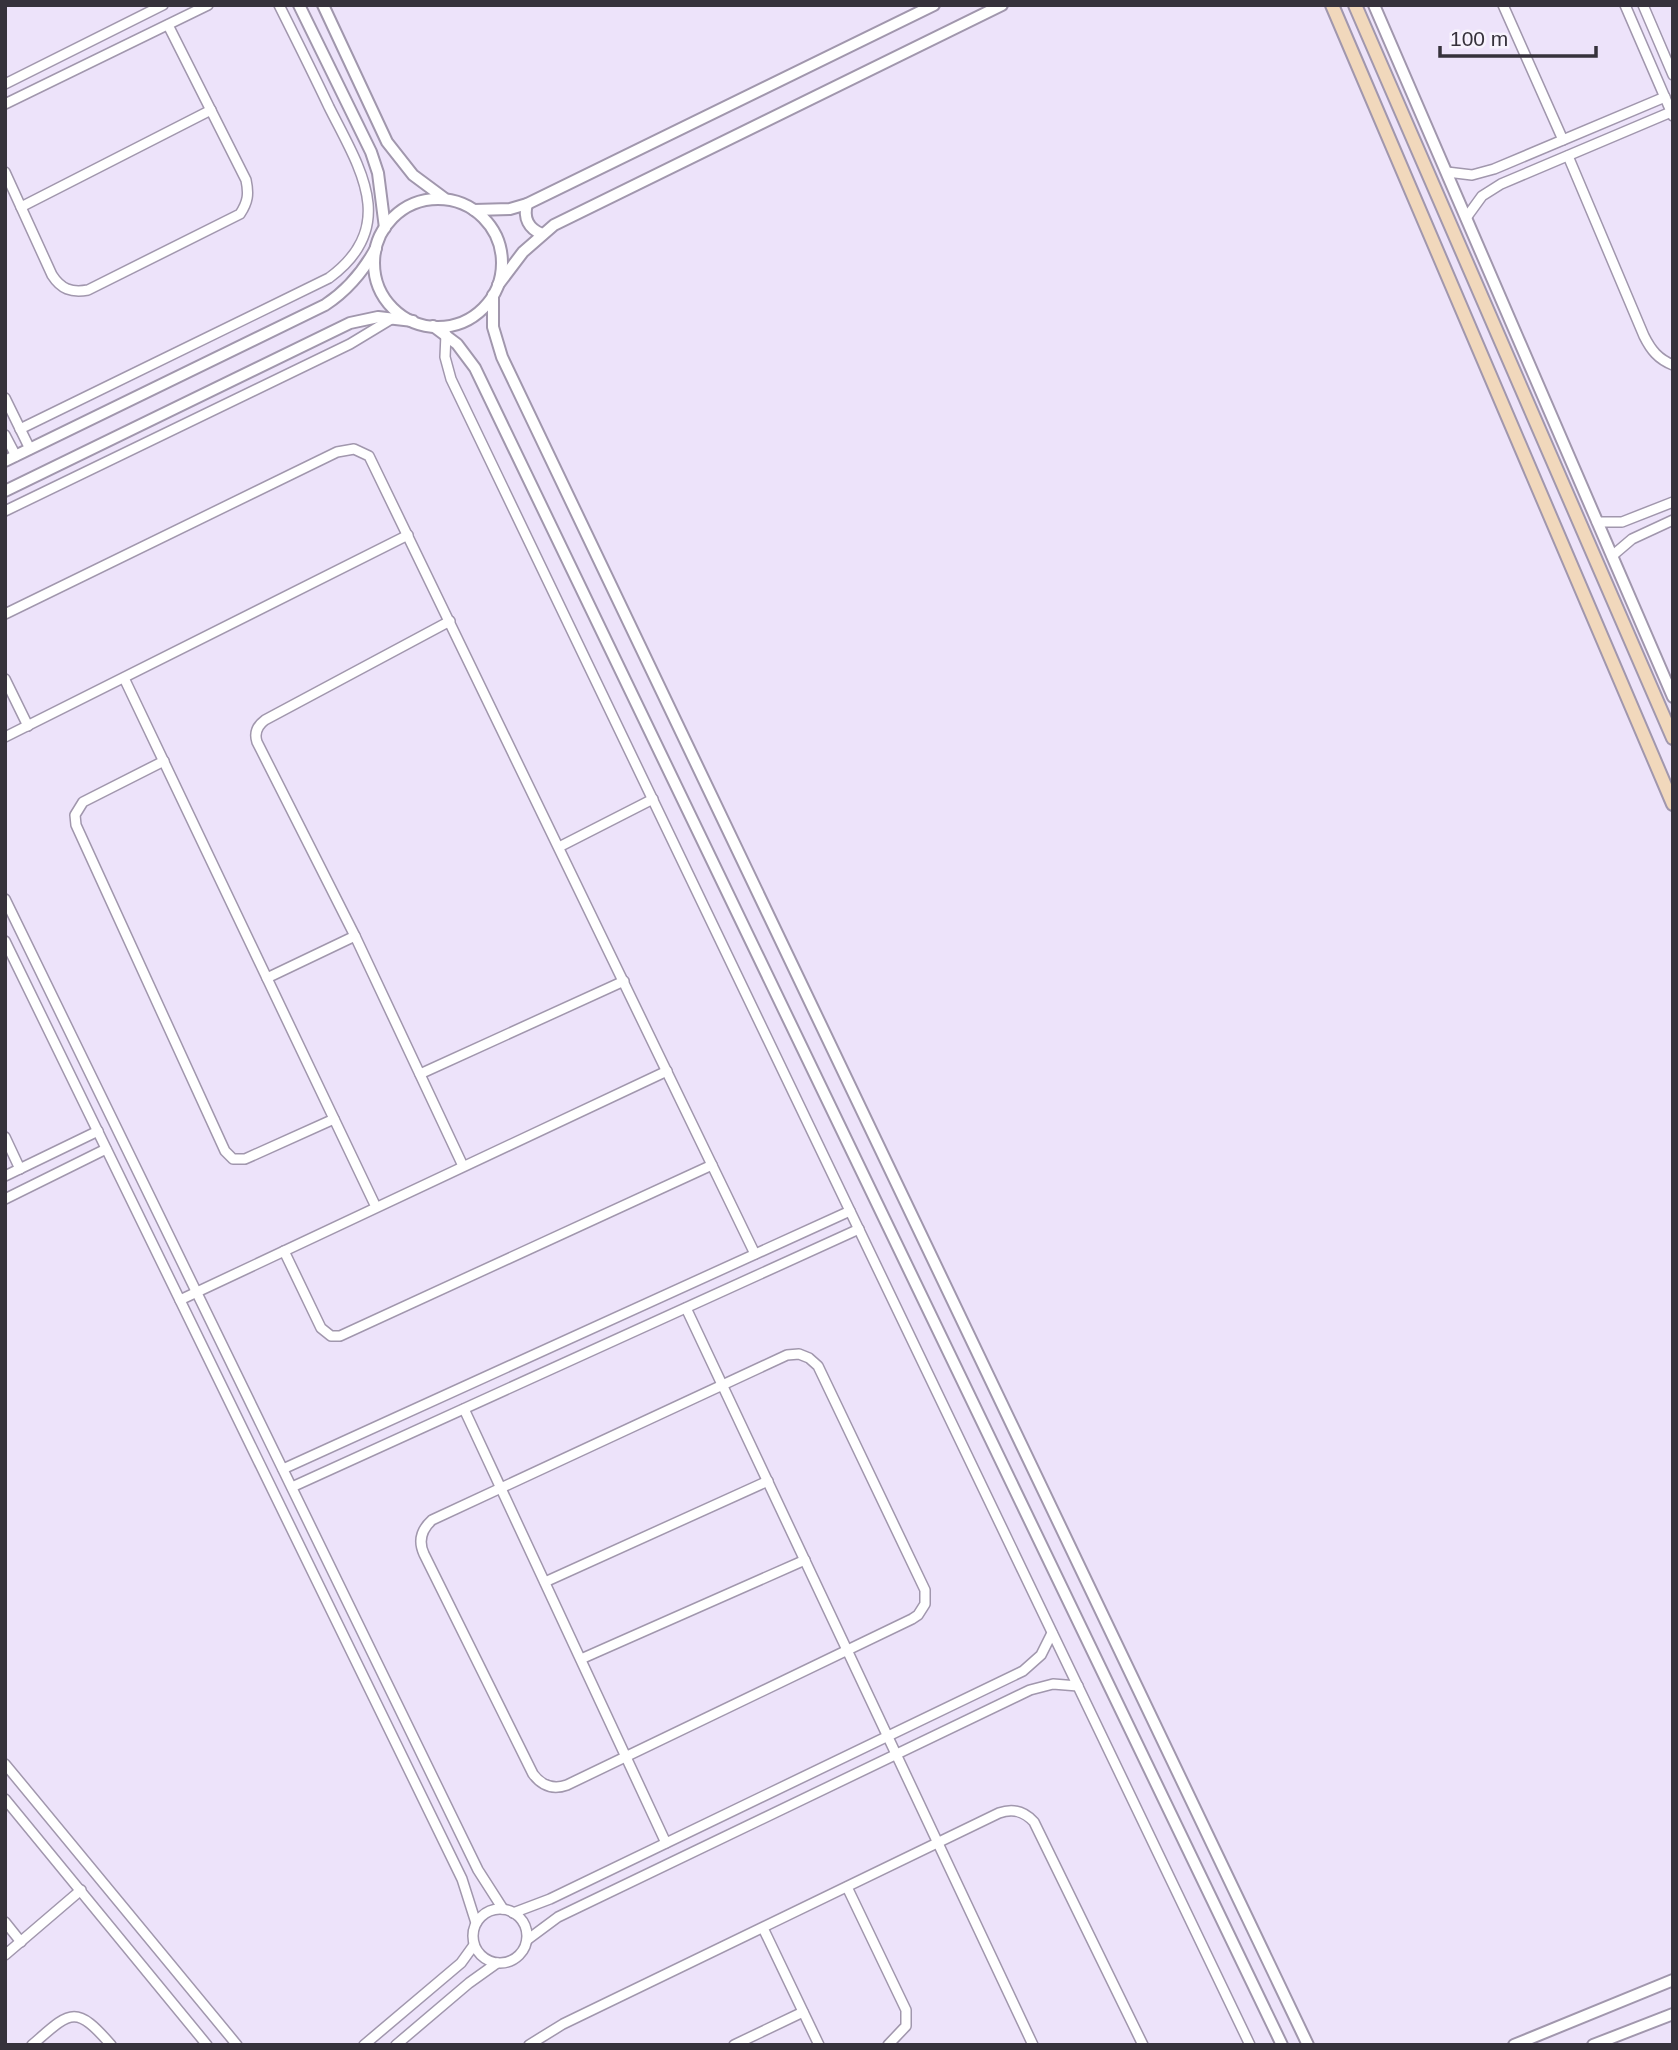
<svg xmlns="http://www.w3.org/2000/svg" width="1678" height="2050" font-family="Arial,sans-serif">
<style>
.lines{fill:none;stroke-linecap:round;stroke-linejoin:round}
.minor-casing{stroke:#a197ad;stroke-width:12}
.tertiary-casing{stroke:#a197ad;stroke-width:14}
.secondary-casing{stroke:#a197ad;stroke-width:16}
.minor{stroke:#fff;stroke-width:9}
.tertiary{stroke:#fff;stroke-width:10}
.secondary{stroke:#f1d8bc;stroke-width:12}
</style>
<rect width="100%" height="100%" fill="#ede3fa"/>
<g class="lines">
<!-- minor casing -->
<g class="minor-casing">
<g id="minor">
<path d="M1503,5L1563,140"/>
<path d="M1625,5L1673,116"/>
<path d="M1643,5L1673,75"/>
<path d="M5,84L163,5"/>
<path d="M5,104L208,5"/>
<path d="M1568,156L1644,336C1651,350 1658,359 1673,365"/>
<path d="M5,172L52,275C61,289 71,293 88,290L240,214C248,202 249,194 246,180L168,25"/>
<path d="M1447,172L1472,175L1494,169L1665,97"/>
<path d="M21,207L211,110"/>
<path d="M1466,218L1482,196L1501,184L1671,112"/>
<path d="M446,334L445,357L451,379L1250,2045"/>
<path d="M5,398L30,449"/>
<path d="M20,429L329,278C400,226 359,167 329,107C313,73 296,39 279,5"/>
<path d="M5,435L16,456"/>
<path d="M5,511L350,344L393,318"/>
<path d="M1597,522H1622L1673,502"/>
<path d="M1612,556L1632,539L1673,520"/>
<path d="M5,614L337,452L354,449L369,456L755,1254"/>
<path d="M450,621L265,720C257,726 254,733 257,742L355,936L463,1166"/>
<path d="M124,678L376,1207"/>
<path d="M5,679L28,726"/>
<path d="M5,737L408,535"/>
<path d="M164,761L83,802L75,815L76,825L225,1151L233,1159H245L334,1119"/>
<path d="M559,847L653,799"/>
<path d="M5,899L478,1870L503,1909"/>
<path d="M5,941L462,1879L476,1923"/>
<path d="M267,978L355,936"/>
<path d="M420,1074L624,981"/>
<path d="M5,1137L20,1169"/>
<path d="M5,1176L98,1131"/>
<path d="M5,1199L106,1149"/>
<path d="M284,1251L321,1328L331,1336H340L712,1165"/>
<path d="M180,1300L667,1071"/>
<path d="M686,1308L1033,2045"/>
<path d="M799,1354L809,1358L818,1366L925,1590V1604L918,1615L912,1619L567,1785C553,1790 542,1786 533,1774L424,1554C418,1541 421,1530 432,1520L787,1355Z"/>
<path d="M464,1409L666,1843"/>
<path d="M283,1469L850,1211"/>
<path d="M292,1487L859,1229"/>
<path d="M545,1582L768,1481"/>
<path d="M581,1659L805,1560"/>
<path d="M5,1764L237,2045"/>
<path d="M5,1799L207,2045"/>
<path d="M847,1887L906,2010V2026L888,2045"/>
<circle cx="500" cy="1936" r="27"/>
<path d="M513,1913L550,1899L1023,1671L1041,1655L1052,1633"/>
<path d="M5,1922L21,1942"/>
<path d="M763,1928L819,2045"/>
<path d="M527,1940L558,1917L1030,1690L1053,1684L1078,1686"/>
<path d="M5,1955L81,1890"/>
<path d="M32,2045C70,2012 75,2003 111,2045"/>
<path d="M364,2045L461,1963L474,1945"/>
<path d="M396,2045L469,1983L497,1963"/>
<path d="M529,2045L563,2024L999,1813C1013,1808 1024,1811 1034,1822L1143,2045"/>
<path d="M734,2045L803,2012"/>
</g>
</g>
<!-- tertiary casing -->
<g class="tertiary-casing">
<g id="tertiary">
<path d="M299,5L371,152L378,173L385,228"/>
<path d="M323,5L387,142L413,175L444,198"/>
<path d="M1374,5L1673,697"/>
<circle cx="438" cy="263" r="64"/>
<path d="M527,204C523,218 529,229 542,234"/>
<path d="M474,210L510,209L527,204L934,5"/>
<path d="M498,285L523,252L554,225L1002,5"/>
<path d="M493,295V327L502,357L1308,2045"/>
<path d="M433,326L457,344L475,368L1282,2045"/>
<path d="M5,461L325,305C348,290 363,272 376,248"/>
<path d="M5,491L350,323L378,317L413,321"/>
<path d="M1514,2045L1673,1980"/>
<path d="M1593,2045L1673,2014"/>
</g>
</g>
<!-- secondary casing -->
<g class="secondary-casing">
<g id="secondary">
<path d="M1332,5L1673,804"/>
<path d="M1355,5L1673,738"/>
</g>
</g>
<!-- minor -->
<use href="#minor" class="minor"/>
<!-- tertiary -->
<use href="#tertiary" class="tertiary"/>
<!-- secondary -->
<use href="#secondary" class="secondary"/>
</g>
<!-- border -->
<rect width="1678" height="2050" fill="none" stroke="#36323b" stroke-width="14"/>
<!-- scale -->
<path d="M1440 46v10h156v-10" fill="none" stroke="#36323b" stroke-width="3.5"/>
<text x="1450" y="46" font-size="21" fill="#36323b" stroke="#f7f3fd" stroke-width="5" paint-order="stroke">100 m</text>
</svg>
